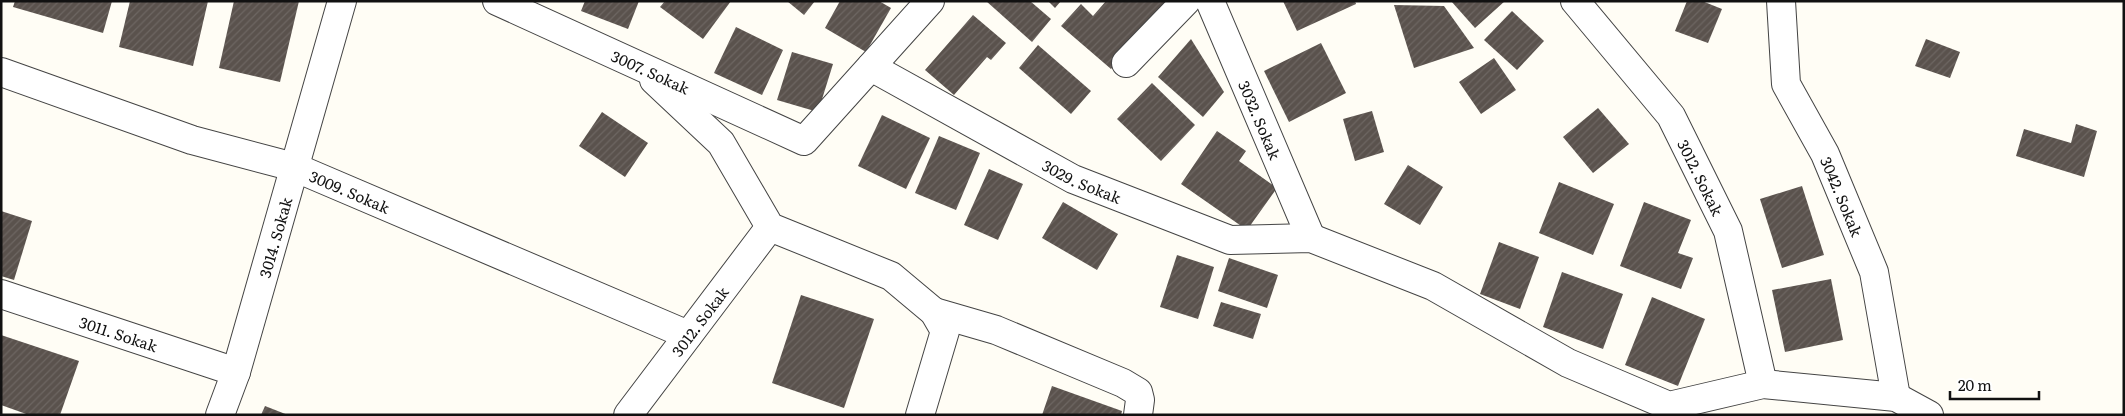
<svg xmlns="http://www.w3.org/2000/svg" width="2125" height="416" font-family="Literata,serif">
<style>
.building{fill:url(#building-hatch)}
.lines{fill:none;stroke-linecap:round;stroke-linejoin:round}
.minor-casing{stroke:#444;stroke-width:30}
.minor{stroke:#fff;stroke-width:28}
.labels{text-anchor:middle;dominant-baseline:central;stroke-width:5;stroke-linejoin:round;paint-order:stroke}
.street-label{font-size:15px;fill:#111;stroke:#fff}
</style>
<defs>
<pattern id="building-hatch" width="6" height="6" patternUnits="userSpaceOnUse" patternTransform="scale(1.25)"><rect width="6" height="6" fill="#5a524d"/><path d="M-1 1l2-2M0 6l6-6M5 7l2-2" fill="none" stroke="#6d6662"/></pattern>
</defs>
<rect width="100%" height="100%" fill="#fffdf5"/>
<!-- building -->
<g class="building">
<path d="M15,1H112L103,33L13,7Z"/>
<path d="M130,1H208L193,66L119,47Z"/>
<path d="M234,1H299L280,82L219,68Z"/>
<path d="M585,1H639L628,29L581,11Z"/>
<path d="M665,1H731L703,39L660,7Z"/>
<path d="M787,1H815L804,15Z"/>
<path d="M840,1H879L891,8L866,52L825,28Z"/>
<path d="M986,1H1030L1051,19L1032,42Z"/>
<path d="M1048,1H1061L1055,8Z"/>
<path d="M1106,1H1175L1153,21L1111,69L1061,26L1081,4L1093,16Z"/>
<path d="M1283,1H1355L1356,4L1297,31Z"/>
<path d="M1451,1H1505L1475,28Z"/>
<path d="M1687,1H1702L1722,9L1708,43L1675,31Z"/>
<path d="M1394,5L1444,6L1474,48L1414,68Z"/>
<path d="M1512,11L1544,41L1517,70L1484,40Z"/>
<path d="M973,15L1006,43L991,60L987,57L954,95L925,70Z"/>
<path d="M736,27L783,50L762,95L714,73Z"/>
<path d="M1191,39L1224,92L1203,117L1158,77Z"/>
<path d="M1926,39L1960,52L1950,78L1915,66Z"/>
<path d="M1321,43L1346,93L1289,122L1264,71Z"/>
<path d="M1038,45L1091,91L1071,114L1019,68Z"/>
<path d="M792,52L833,64L818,112L777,100Z"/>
<path d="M1494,58L1516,90L1481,114L1459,82Z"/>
<path d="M1152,83L1195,125L1161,161L1117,119Z"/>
<path d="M1598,108L1629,144L1593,173L1563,137Z"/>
<path d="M1372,111L1384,152L1355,161L1343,119Z"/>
<path d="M602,112L648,143L625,177L579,146Z"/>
<path d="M882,115L930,138L906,189L858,166Z"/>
<path d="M2076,124L2097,131L2084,177L2016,156L2024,129L2071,143Z"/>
<path d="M1217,131L1246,151L1239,161L1277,188L1247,230L1181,184Z"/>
<path d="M939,136L980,153L956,210L915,193Z"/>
<path d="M1408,165L1443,187L1420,225L1384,204Z"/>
<path d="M989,169L1023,184L998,240L964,225Z"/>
<path d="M1559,182L1614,204L1593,255L1539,233Z"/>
<path d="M1802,186L1824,255L1782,268L1760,199Z"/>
<path d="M1063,202L1118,234L1097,270L1042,238Z"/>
<path d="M1644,202L1691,220L1678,253L1693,258L1681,289L1620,266Z"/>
<path d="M1,211L32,221L14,280L1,276Z"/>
<path d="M1499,242L1539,257L1520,309L1480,294Z"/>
<path d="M1177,255L1214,267L1198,319L1160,307Z"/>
<path d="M1229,258L1278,275L1267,308L1218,291Z"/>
<path d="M1562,272L1623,294L1603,349L1543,327Z"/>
<path d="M1831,279L1843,340L1785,352L1772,290Z"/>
<path d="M801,295L874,319L844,408L772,383Z"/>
<path d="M1652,297L1705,319L1678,386L1625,365Z"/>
<path d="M1221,302L1261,314L1253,339L1213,326Z"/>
<path d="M1,335L79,361L60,415H29L1,405Z"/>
<path d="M1052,386L1122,411L1121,415H1042Z"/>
<path d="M265,406L288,415H261Z"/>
</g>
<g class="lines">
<!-- minor casing -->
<g class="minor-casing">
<g id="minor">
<path id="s1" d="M497,1L804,141L930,1"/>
<path id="s2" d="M1210,1L1311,238"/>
<path id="s3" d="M1575,1L1671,116L1728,231L1763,384"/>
<path id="s4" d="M1781,1L1786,84L1825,154L1874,272L1896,397"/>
<path d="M1126,63L1186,1"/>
<path id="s5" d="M871,67L1073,179L1230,240L1311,238L1433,286L1568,363L1669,406L1763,384L1896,397L1929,415"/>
<path id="s6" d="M1,72L192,140L294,167L688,335"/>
<path d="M654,80L721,143L770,227L891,276L934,312L945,331L920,415"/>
<path id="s7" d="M1,294L236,372"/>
<path d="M934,312L996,330L1123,383L1138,392L1140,400L1138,415"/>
<path id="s8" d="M220,415L236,372L342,1"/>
<path id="s9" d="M628,415L770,227"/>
</g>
</g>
<!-- minor -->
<use href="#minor" class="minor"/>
</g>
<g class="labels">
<!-- street labels -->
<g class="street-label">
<text stroke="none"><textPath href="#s1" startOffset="169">3007. Sokak</textPath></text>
<text stroke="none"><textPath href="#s2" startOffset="129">3032. Sokak</textPath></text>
<text stroke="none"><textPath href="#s3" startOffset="218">3012. Sokak</textPath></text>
<text stroke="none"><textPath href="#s5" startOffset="240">3029. Sokak</textPath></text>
<text stroke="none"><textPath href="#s6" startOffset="369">3009. Sokak</textPath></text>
<text stroke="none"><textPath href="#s4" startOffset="209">3042. Sokak</textPath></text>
<text stroke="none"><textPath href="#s8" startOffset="186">3014. Sokak</textPath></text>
<text stroke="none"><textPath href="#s9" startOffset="118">3012. Sokak</textPath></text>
<text stroke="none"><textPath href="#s7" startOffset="124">3011. Sokak</textPath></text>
</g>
</g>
<!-- border -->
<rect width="2125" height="416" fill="none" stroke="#111111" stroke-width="5"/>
<!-- scale -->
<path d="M1950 391v8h89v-8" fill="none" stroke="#111111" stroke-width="2.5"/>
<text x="1958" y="391" font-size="15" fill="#111111" stroke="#ffffff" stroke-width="4" paint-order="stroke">20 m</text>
</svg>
